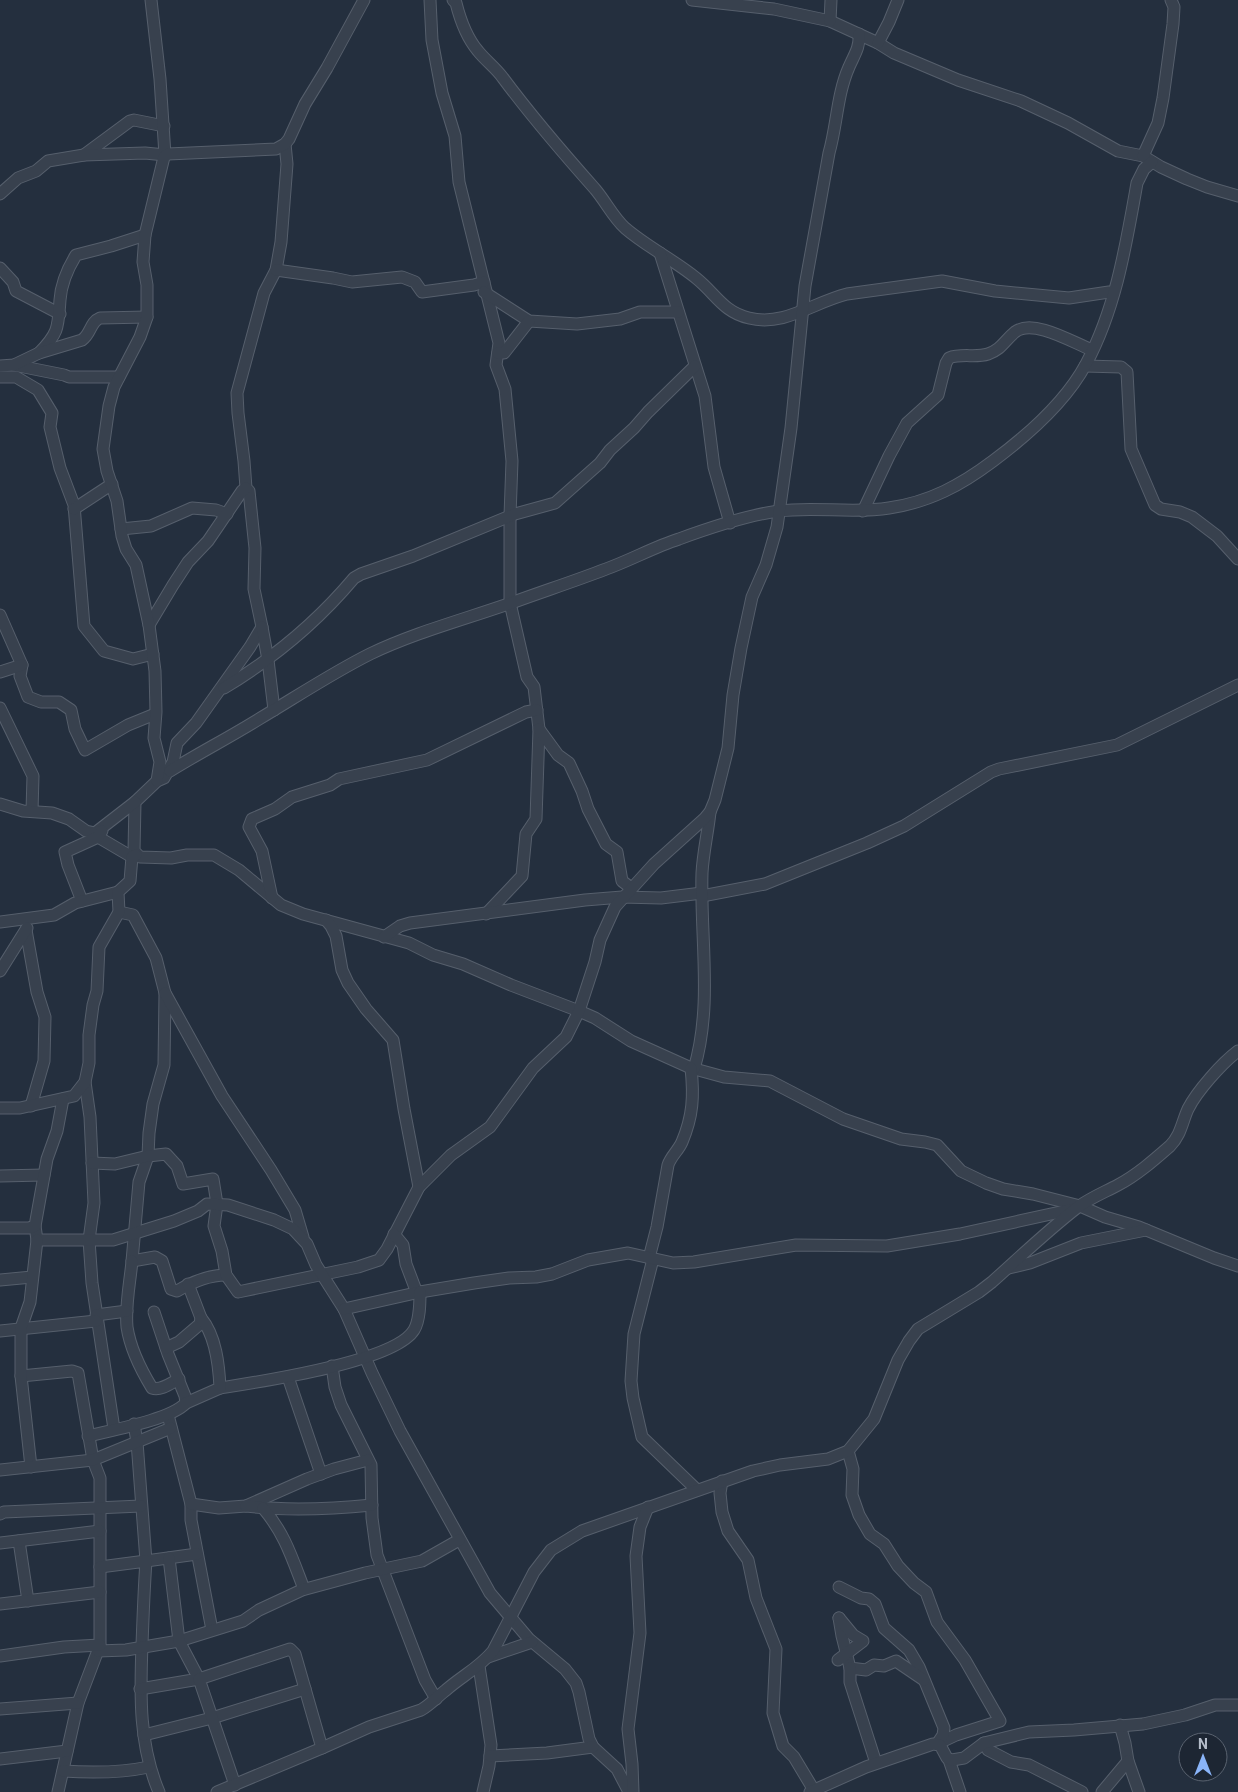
<svg xmlns="http://www.w3.org/2000/svg" width="1238" height="1792" font-family="Roboto,sans-serif">
<style>
.lines{fill:none;stroke-linecap:round;stroke-linejoin:round}
.minor-casing{stroke:#565f6c;stroke-width:13}
.minor{stroke:#38414e;stroke-width:11}
</style>
<rect width="100%" height="100%" fill="#242f3e"/>
<g class="lines">
<!-- minor casing -->
<g class="minor-casing">
<g id="minor">
<path d="M430,0L432,40L442,93L455,136L459,182L499,343L496,365L505,389L512,461L510,516V603L527,677L534,687L539,729L536,819L526,834L522,876L486,914"/>
<path d="M453,0L456,3C460,19 467,38 478,51C486,61 496,68 503,78C532,117 563,153 595,189C606,202 613,217 625,228C647,247 674,260 696,278C716,294 723,312 749,318C784,327 814,302 847,294L942,281L995,291L1069,298L1109,292L1112,294"/>
<path d="M692,0L774,9L830,21L878,43L894,53L958,80L1021,101L1068,123L1118,151L1143,156L1161,167L1187,179L1207,187L1238,196"/>
<path d="M830,21L831,0"/>
<path d="M878,43L889,22L898,0"/>
<path d="M285,144L287,164L281,242L276,270L264,293L237,393L238,413L244,461L246,488L249,491L255,548L254,589L262,627L250,647L196,723L177,743L173,762L164,778L157,781L135,802L134,851L140,857L171,858L187,855H214L239,870L281,905L303,914L409,943L433,955L463,964L511,985L579,1011L595,1018L631,1041L691,1068L724,1077L770,1081L843,1119L901,1139L925,1142L937,1145L961,1171L986,1183L1003,1189L1033,1194L1080,1206L1105,1217L1139,1227L1214,1258L1238,1266"/>
<path d="M84,155L130,121L134,120L164,126"/>
<path d="M1143,156L1158,123L1163,98L1173,24L1174,7L1171,0"/>
<path d="M0,194L18,178L36,171L48,161L84,155L145,153L165,155L160,79L151,0"/>
<path d="M660,253L705,396L714,467L730,523"/>
<path d="M0,268L13,282L16,291L60,314"/>
<path d="M276,270L333,278L352,282L402,277L415,282L422,292L474,285L484,282"/>
<path d="M484,292L529,321L577,324L620,319L640,312H678"/>
<path d="M39,353C59,333 58,327 60,300C61,284 68,268 76,255L111,246L145,235"/>
<path d="M498,353H504L529,321"/>
<path d="M14,365L64,375L69,377H119"/>
<path d="M0,366L14,365L39,353L82,340C91,334 90,322 100,318L147,317"/>
<path d="M1085,366L1121,367L1127,372L1131,449L1155,505L1161,509L1180,512L1192,517L1217,536L1238,559"/>
<path d="M0,377H16L38,390L52,413L50,427L60,468L74,505L84,626L104,651L133,659L153,654"/>
<path d="M74,509L112,484"/>
<path d="M863,511L889,456L907,423L938,395L946,363L949,358C961,353 976,358 988,354C1002,349 1004,341 1015,332C1033,318 1074,343 1092,350"/>
<path d="M121,529L151,526L192,508L216,510L227,514"/>
<path d="M0,615L22,665L20,676L28,697L41,702H59L71,710L75,729L85,750L128,725L155,714"/>
<path d="M149,625L173,585L188,562L208,541L242,491L246,488"/>
<path d="M262,627L268,660L274,710"/>
<path d="M0,672L22,665"/>
<path d="M224,688C274,658 317,622 354,578L361,574L413,556L515,514L555,503L600,463L610,450L634,428L648,412L695,366"/>
<path d="M0,708L33,776L32,811"/>
<path d="M539,729L558,755L569,763L582,791L588,809L606,844L617,852L622,881L631,888"/>
<path d="M170,771C199,753 230,737 259,719C296,697 332,673 370,654C416,632 466,619 514,602C544,591 575,581 606,569C631,560 654,547 679,539C709,528 748,515 779,511C815,506 853,514 889,508C930,502 961,485 993,461C1028,435 1065,403 1086,364C1116,308 1126,245 1137,183L1144,169L1152,162"/>
<path d="M157,781L160,762L154,738L156,712L155,671L149,625L136,565L126,549L122,536L117,501L107,471L103,449L109,406L114,387L140,337L147,317V285L143,262L145,235L164,157L168,154L276,149L285,144L289,139L305,104L327,68L364,0"/>
<path d="M0,804L23,811L52,813L69,819L86,831L95,833L135,802"/>
<path d="M98,837L132,857"/>
<path d="M702,896L765,884L867,843L904,826L991,772L999,769L1117,745L1238,685"/>
<path d="M272,898L262,851L249,827L252,819L275,809L292,797L330,785L339,779L427,760L526,712L537,710"/>
<path d="M82,901L68,865L65,852L98,837L102,831"/>
<path d="M119,912L133,915L156,958L165,993L164,1065L153,1104L149,1133L148,1156L139,1182L132,1261L155,1257L162,1261L171,1289L177,1291C192,1282 208,1275 226,1275"/>
<path d="M326,920L331,926L336,936L342,970L348,983L366,1009L393,1040L404,1109L419,1187"/>
<path d="M0,922L54,915L75,903L118,892"/>
<path d="M26,930L37,992L45,1017L44,1061L31,1106"/>
<path d="M384,937L400,926L410,923L585,900L622,897L661,898L702,893"/>
<path d="M0,971L27,928"/>
<path d="M165,993L222,1096L271,1170L295,1210L303,1237"/>
<path d="M694,1069C713,1005 700,938 702,873C703,853 708,832 710,812"/>
<path d="M85,1082L90,1117L94,1203L89,1240L92,1283L114,1429"/>
<path d="M0,1108H20L74,1096L85,1082L89,1063V1035L93,1005L97,991L99,947L119,912L118,892L130,881L132,857L136,855"/>
<path d="M92,1163L115,1164L148,1156L166,1154L177,1166L183,1184L213,1179L217,1204L214,1226L222,1251L226,1275L238,1292L358,1267L379,1260L387,1249L419,1187L451,1155L490,1127L533,1068L566,1037L579,1011L595,962L600,940L615,907L654,864L705,818L710,812L715,800L728,748L733,695L741,648L752,597L766,565L777,527L791,428L805,286L829,153C837,125 837,94 849,67C854,55 860,48 859,34"/>
<path d="M0,1176L44,1175"/>
<path d="M35,1226L37,1240H113L174,1221L198,1211L207,1204L228,1205L274,1220L293,1229L307,1244L316,1265L344,1309L372,1373L400,1431L490,1593L529,1639L565,1669L576,1683L579,1692L589,1739L593,1747L617,1769L629,1792"/>
<path d="M0,1228H29L35,1226L47,1159L57,1131L63,1099"/>
<path d="M394,1234L403,1245L406,1264L417,1293"/>
<path d="M649,1258L657,1227L668,1165C671,1156 678,1151 682,1142C693,1116 694,1096 691,1068"/>
<path d="M653,1259L634,1334L631,1381L633,1398L642,1437L697,1490"/>
<path d="M132,1261C130,1283 125,1305 127,1327C130,1347 141,1370 152,1388C161,1391 171,1383 179,1379"/>
<path d="M1009,1268L1030,1263L1081,1243L1146,1230"/>
<path d="M0,1280L32,1277"/>
<path d="M344,1309L420,1292L474,1283L509,1278L536,1277L552,1274L588,1260L628,1253L673,1263L694,1262L796,1245L887,1246L960,1234L1074,1209"/>
<path d="M154,1312L168,1354L185,1396L186,1403"/>
<path d="M96,1315L127,1311"/>
<path d="M0,1331L96,1321"/>
<path d="M166,1348L179,1342L200,1324L201,1318L188,1284"/>
<path d="M332,1366L335,1387L341,1405L371,1465L372,1518L377,1555L425,1680L436,1699"/>
<path d="M21,1376L72,1371L78,1373L93,1460L100,1478V1645L78,1703L58,1792"/>
<path d="M288,1377L321,1474"/>
<path d="M220,1388C258,1382 395,1362 414,1330C420,1320 420,1303 420,1292"/>
<path d="M168,1415L191,1504V1520L212,1630"/>
<path d="M134,1424L137,1442L146,1561L197,1554"/>
<path d="M88,1436C112,1430 170,1420 186,1403L220,1388C219,1365 216,1336 201,1318"/>
<path d="M848,1451L853,1469L852,1495L859,1515L870,1534L884,1544L898,1566L914,1583L926,1592L937,1622L965,1660L1000,1721L956,1735L937,1744"/>
<path d="M31,1467L21,1376V1328L30,1302L37,1240"/>
<path d="M0,1470L93,1460L171,1428"/>
<path d="M722,1481L720,1493L722,1512L728,1531L748,1560L756,1598L776,1649L773,1713L783,1746L794,1757L815,1792"/>
<path d="M191,1504L219,1508L246,1506L307,1479L334,1469L368,1460"/>
<path d="M246,1506C287,1511 331,1509 372,1505"/>
<path d="M263,1508C285,1534 292,1558 304,1589"/>
<path d="M0,1514L4,1512L141,1506"/>
<path d="M19,1541L28,1601"/>
<path d="M0,1543L100,1531"/>
<path d="M100,1567L146,1561C144,1589 143,1617 142,1645C140,1696 139,1745 159,1792"/>
<path d="M839,1587L861,1598L869,1599L875,1604L884,1628L909,1650L919,1667L944,1728L943,1735L937,1744"/>
<path d="M0,1604L100,1592"/>
<path d="M839,1618L842,1636L850,1668L866,1670L874,1665L884,1666L896,1661L924,1680"/>
<path d="M98,1651L126,1650L179,1641L243,1621L259,1610L302,1590L365,1573L422,1561L459,1540"/>
<path d="M0,1656L64,1647L100,1645"/>
<path d="M488,1657L532,1642"/>
<path d="M838,1660L863,1641L853,1635L839,1618"/>
<path d="M479,1666L491,1745L489,1766L483,1792"/>
<path d="M850,1668V1682L876,1763"/>
<path d="M140,1689L199,1679L179,1641L169,1558"/>
<path d="M0,1709L78,1703"/>
<path d="M1120,1725L1125,1743L1128,1761L1139,1792"/>
<path d="M144,1735L212,1718L305,1689"/>
<path d="M984,1743L988,1750L1011,1762L1029,1765L1082,1792"/>
<path d="M490,1756L547,1753L593,1747"/>
<path d="M0,1759L67,1751"/>
<path d="M949,1760L960,1792"/>
<path d="M63,1771C92,1773 120,1773 149,1767"/>
<path d="M235,1785L199,1679L290,1649L295,1654L322,1748"/>
<path d="M217,1792L322,1748L369,1727L421,1710C431,1704 438,1696 446,1690C462,1676 480,1667 493,1651L534,1572L551,1550L582,1531L753,1471L780,1465L828,1459L848,1451L874,1419L898,1360L909,1341L918,1329L979,1292L992,1282C1020,1257 1048,1230 1078,1207C1090,1198 1105,1192 1118,1185C1137,1175 1154,1160 1170,1146C1181,1135 1182,1122 1188,1109C1197,1091 1222,1063 1238,1051"/>
<path d="M633,1792L632,1764L628,1729L640,1633L636,1556L640,1527L648,1507"/>
<path d="M810,1792L866,1767L933,1744L940,1745L947,1758L952,1760L964,1758L984,1743L1029,1732L1074,1730L1143,1724L1185,1715L1215,1705H1238"/>
<path d="M1102,1792L1128,1761"/>
</g>
</g>
<!-- minor -->
<use href="#minor" class="minor"/>
</g>
<!-- north arrow -->
<g transform="translate(1203 1757)"><circle r="24" fill="#1d2633" stroke="#59626f"/>
<path d="M0-4L9 19L0 12L-9 19Z" fill="#8ab4f8"/>
<text y="-8" font-size="14" font-weight="bold" text-anchor="middle" fill="#b4bcc9">N</text>
</g>
</svg>
